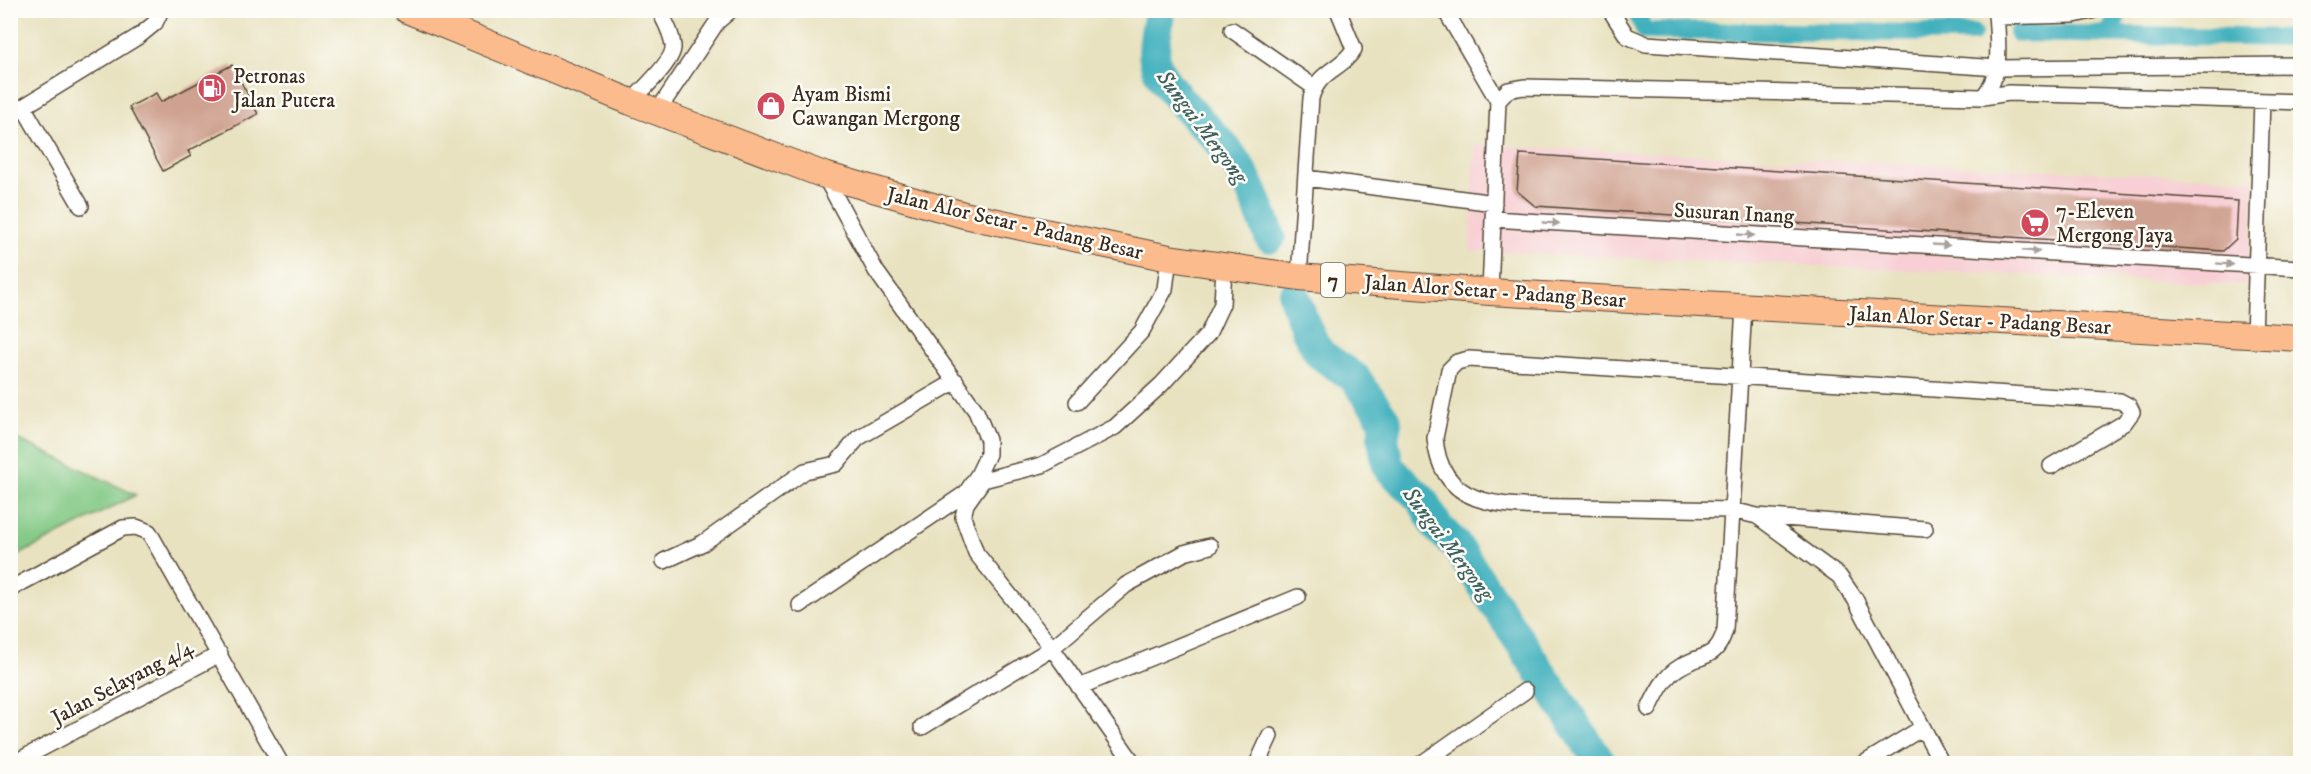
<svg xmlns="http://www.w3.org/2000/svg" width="2311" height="774" font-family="'IM FELL DW Pica',serif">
<rect width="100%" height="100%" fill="#fdfcf7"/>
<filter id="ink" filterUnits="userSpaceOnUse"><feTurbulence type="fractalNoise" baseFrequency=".0167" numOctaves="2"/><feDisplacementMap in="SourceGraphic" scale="12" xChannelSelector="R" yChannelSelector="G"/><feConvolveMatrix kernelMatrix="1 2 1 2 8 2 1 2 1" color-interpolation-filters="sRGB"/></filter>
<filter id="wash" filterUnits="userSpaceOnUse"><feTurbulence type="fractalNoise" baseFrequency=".008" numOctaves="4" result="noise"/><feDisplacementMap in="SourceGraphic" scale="24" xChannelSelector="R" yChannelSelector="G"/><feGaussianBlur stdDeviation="1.35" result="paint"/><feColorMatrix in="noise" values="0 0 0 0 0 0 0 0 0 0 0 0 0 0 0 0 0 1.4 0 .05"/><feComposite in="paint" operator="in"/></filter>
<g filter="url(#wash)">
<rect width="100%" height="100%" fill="#e8e2c0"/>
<!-- built -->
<path fill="#f7cfd4" d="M1475,145l779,34 -5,106 -779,-34z"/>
<!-- green -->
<path fill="#80c783" stroke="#5e7850" stroke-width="1.5" d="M11,436l125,59 -125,64z"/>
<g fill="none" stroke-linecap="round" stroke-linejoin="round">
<!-- canal -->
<path stroke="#42b1bd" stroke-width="18" d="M1635,10l10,21 328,2
M2017,33l283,5
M2108,34l13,-24"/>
<!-- river -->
<path stroke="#42b1bd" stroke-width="32" d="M1160,10c-2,17 -8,34 -5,51 6,27 57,69 75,93 19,25 29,54 40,83
M1294,296l12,33 14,25 35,24 31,44 -3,16 5,29 34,33 16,28 18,17 145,219"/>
</g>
<g id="blocks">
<!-- building -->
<path fill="#cfa190" d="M232,65l26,49 -70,37 3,5 -28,15 -34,-64 27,-14 5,9z
M1520,154l718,47 -2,38 -13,12 -688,-45 -18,-15z"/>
</g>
</g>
<g filter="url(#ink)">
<use href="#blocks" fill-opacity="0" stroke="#554636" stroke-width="1.5"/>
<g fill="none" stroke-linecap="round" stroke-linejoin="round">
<!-- street casing -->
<g stroke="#554636" stroke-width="18">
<path id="street" d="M1445,10l53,91
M1610,10l17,26 19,8 352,24 302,-3
M1996,17l78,-2 21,-5
M1232,30l82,57
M1983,97c21,-24 14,-56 13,-87
M631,102c10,-11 44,-42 42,-56 -1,-13 -8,-24 -14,-36
M24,108l57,98
M657,112l60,-90 14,-12
M10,115l129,-79 16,-13 6,-13
M1306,178l188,25
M1493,219l807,49
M1299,277l12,-179c8,-29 31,-28 43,-49l-16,-39
M1490,292l8,-191 10,-11 16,-3 459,10 26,-4 291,9
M2254,336l8,-235
M1077,402l65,-71 23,-42 4,-31
M1757,516l82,60 16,23 87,165
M1925,529l-168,-13 -25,-6c-52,-1 -104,-2 -156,-3 -32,-1 -69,2 -100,-9 -27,-10 -39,-33 -41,-60l14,-68 8,-8 12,-3 651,42 9,5 3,6 -8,11 -73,43
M664,561l39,-18 102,-72 31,-7 22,-26 98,-57
M10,589l113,-61 13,-1 13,5 132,232
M800,605l166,-112 12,-18 10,-21v-14l-12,-29 -100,-140 -52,-96
M1079,687l219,-90
M1649,709c7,-15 15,-33 31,-42 22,-14 36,-6 45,-37l19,-323
M922,727l130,-79 74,-63 58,-32 26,-7
M12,764l208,-110
M1134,764l-82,-116 -76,-95 -13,-36 3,-13 17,-24 59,-15 73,-38 46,-42 47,-51 14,-30 2,-36
M1257,764l13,-28
M1421,764l104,-73
M1863,764l59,-36"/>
</g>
<!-- primary casing -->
<g stroke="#554636" stroke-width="28">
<path id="primary" d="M407,10l224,92 193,73 140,40 205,43 130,19 191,15 810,46"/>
</g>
<!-- street -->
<use href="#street" stroke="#fff" stroke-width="15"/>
<!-- primary -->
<use href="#primary" stroke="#fbbb8d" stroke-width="26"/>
</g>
<!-- one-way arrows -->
<defs><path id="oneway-solid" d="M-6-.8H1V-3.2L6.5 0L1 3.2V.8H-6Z" transform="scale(1.5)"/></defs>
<g fill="#a79f9a">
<use href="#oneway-solid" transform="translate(1551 223) rotate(3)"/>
<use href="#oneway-solid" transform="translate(1746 235) rotate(3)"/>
<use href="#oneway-solid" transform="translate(1941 245) rotate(3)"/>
<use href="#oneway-solid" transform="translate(2031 251) rotate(4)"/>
<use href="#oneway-solid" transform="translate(2225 264) rotate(4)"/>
</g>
</g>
<!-- icons -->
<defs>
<g id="fuel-disc" transform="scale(1.5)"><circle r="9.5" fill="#d1495b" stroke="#fdfcf7"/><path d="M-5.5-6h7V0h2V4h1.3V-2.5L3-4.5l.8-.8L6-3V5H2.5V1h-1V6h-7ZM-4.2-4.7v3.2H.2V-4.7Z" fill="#fff"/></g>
<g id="shop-disc" transform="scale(1.5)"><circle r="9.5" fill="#d1495b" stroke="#fdfcf7"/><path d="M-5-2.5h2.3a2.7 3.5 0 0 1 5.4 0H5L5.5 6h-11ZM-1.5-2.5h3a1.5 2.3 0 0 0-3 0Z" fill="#fff"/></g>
<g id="supermarket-disc" transform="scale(1.5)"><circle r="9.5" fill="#d1495b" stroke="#fdfcf7"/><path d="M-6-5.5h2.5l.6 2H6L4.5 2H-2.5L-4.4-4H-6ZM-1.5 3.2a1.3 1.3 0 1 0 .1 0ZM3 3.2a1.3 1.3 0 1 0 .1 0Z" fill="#fff"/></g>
</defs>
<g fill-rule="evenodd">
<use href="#fuel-disc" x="212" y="88"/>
<use href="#shop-disc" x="771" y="106"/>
<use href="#supermarket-disc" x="2035" y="223"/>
</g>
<g text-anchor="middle" stroke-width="5" stroke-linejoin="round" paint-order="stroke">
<!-- shield labels -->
<rect fill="#fdfcf7" stroke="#75695f" stroke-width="1.5" x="1321" y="263" width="24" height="34" rx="4.5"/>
<g font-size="20" font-weight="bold" fill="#3b2a1e">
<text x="1333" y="287">7</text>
</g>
<!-- poi labels -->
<g font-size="21" fill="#3b2a1e" stroke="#fdfcf7" text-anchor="start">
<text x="233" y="83">Petronas<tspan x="233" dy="24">Jalan Putera</tspan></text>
<text x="792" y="101">Ayam Bismi<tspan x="792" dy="24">Cawangan Mergong</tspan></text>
<text x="2056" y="218">7-Eleven<tspan x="2056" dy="24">Mergong Jaya</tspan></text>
</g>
<!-- street labels -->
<g font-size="21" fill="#3b2a1e" stroke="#fdfcf7">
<text transform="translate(1734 213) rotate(3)" y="7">Susuran Inang</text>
<text transform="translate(1015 223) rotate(13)" y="7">Jalan Alor Setar - Padang Besar</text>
<text transform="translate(1495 291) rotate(4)" y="7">Jalan Alor Setar - Padang Besar</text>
<text transform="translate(1980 320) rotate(3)" y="7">Jalan Alor Setar - Padang Besar</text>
<text transform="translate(122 682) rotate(-28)" y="7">Jalan Selayang 4/4</text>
</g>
<!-- water labels -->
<g font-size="22" font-style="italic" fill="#3e605e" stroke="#fdfcf7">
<text transform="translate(1203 126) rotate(53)" y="8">Sungai Mergong</text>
<text transform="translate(1449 543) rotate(53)" y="8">Sungai Mergong</text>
</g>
</g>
<!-- margin -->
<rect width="2311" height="774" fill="none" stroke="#fdfcf7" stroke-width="36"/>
</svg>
